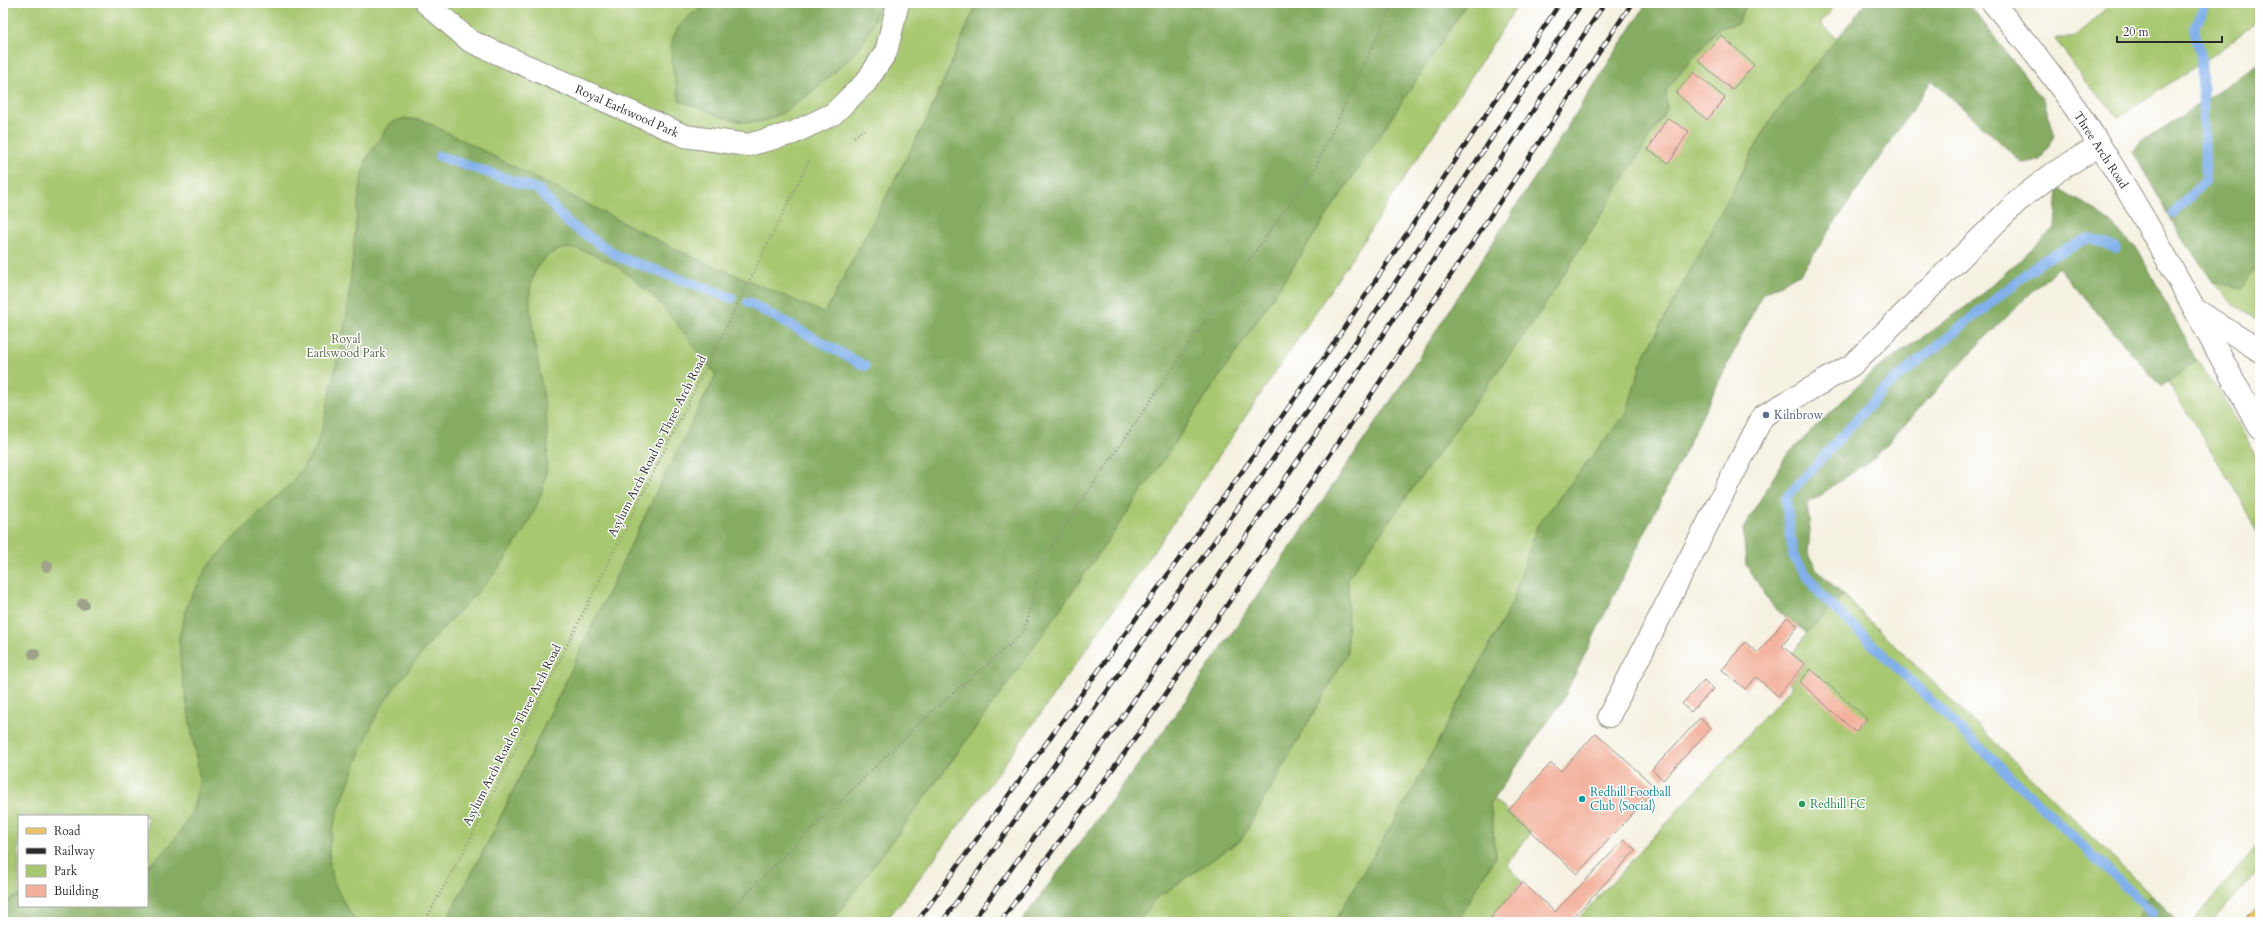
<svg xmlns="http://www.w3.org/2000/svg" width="2263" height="925" font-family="Cardo,serif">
<rect width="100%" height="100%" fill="#fff"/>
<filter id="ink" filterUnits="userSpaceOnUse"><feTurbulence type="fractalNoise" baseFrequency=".025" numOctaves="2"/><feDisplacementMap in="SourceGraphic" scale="8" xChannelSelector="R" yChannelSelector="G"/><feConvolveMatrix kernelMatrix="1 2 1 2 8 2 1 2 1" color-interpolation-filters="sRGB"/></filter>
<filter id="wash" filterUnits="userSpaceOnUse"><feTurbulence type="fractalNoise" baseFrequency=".012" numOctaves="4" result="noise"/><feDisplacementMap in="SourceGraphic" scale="16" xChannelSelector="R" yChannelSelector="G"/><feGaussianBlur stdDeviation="0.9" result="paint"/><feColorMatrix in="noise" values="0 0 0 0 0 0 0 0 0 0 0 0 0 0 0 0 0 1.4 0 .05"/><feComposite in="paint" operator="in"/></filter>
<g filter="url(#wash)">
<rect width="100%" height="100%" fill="#f5f1e1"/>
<!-- green -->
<path fill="#a7c76f" stroke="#69794d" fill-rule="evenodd" d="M3,3h707l-10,6 -20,91c20,7 52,23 73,22 6,0 15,-2 21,-5 19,-9 62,-44 76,-61 11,-14 25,-35 28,-53h99l-48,112 -104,198 -168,178 -167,348 -45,83h-442zM19,816h128v90h-128z
M1467,3h52c-107,165 -215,328 -326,491 -99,145 -199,290 -308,428h-54c227,-295 431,-608 636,-919z
M1747,3h90l-17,21 18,14 -68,82 -128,241 -15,51 -90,114 -25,77 -99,186 -79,133h-196l17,-23 86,-59 106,-186 1,-76 193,-267 126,-202 -1,-19 52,-61 20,-6z
M2112,3h148v16l-42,33 -100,65 -35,-38 -28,-41h18z
M2260,260v61l-27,-17 -20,-22 29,5z
M2196,360l26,35 38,68v77l-21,-44 -71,-114z
M1843,595l308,299 -15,28h-561l218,-236 -4,-3 16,-19 -13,-10 15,-21z
M1493,799l38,33 -24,32 15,18 -35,40h-30l39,-67 -6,-51z
M2260,842v27l-49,53h-18z"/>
<!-- forest -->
<path fill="#85ac62" stroke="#586c46" d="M710,3h168c-2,15 -8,30 -17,42 -17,21 -63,61 -87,72 -6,3 -15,5 -21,5 -21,2 -53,-15 -73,-21 -11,-49 -21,-71 30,-98z
M977,3h490c-205,311 -409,624 -636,919h-386l45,-83 167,-348 59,-116c-34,-44 -66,-95 -119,-119 -14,-6 -26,-11 -41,-5 -14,6 -22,18 -25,33 -3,19 1,40 4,59 6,42 17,87 11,130 -4,29 -20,55 -36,79 -23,36 -57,62 -83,95 -14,17 -29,36 -42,54 -17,27 -27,59 -39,89 -7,20 -16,40 -17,61 0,27 12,50 28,71h-354v-18l16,-9v11h128v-40l12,-9 17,-19 16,-26 8,-32 -19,-111 -2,-32 9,-34 18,-34 26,-29 61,-59 22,-31 9,-28 23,-107 12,-122 7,-33 23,-36 15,-6 21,3 254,130 146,62 104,-198z
M1647,3h100l-9,20 -21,6 -51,61 1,19 -126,202 -193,267 -1,76 -106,186 -86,59 -17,23h-117l160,-215 215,-314z
M1866,3h102l76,98 11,35 -15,24 -17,3 -91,-83 -131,193 -39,21 -201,409 -71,101 6,51 -39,67h-123l79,-133 99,-186 25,-77 90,-114 15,-51 128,-241z
M2260,63v197l-18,28 -29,-6 -32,-46 -48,-84 8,-11 27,-16z
M2058,188l40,24 41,39 57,109 -35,27 -103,-120 -75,72 -107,117 -69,48 3,24 -2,26 9,16 26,25 -36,38 -33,-25 -28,-43 -3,-36 43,-73 85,-83 103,-72 81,-73z
M2151,894l25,25v3h-40z"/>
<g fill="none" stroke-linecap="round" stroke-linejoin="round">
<!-- stream -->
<path stroke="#81b0eb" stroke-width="10" d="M439,156l100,34 29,33 51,34 113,41
M2174,213l32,-33 -5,-124 -7,-27 13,-26
M2116,248l-27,-10 -45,22 -159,128 -99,110 7,58 29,40 331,317 -4,9
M748,302l117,64"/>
</g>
<g id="blocks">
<!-- building -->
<path fill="#f3b19c" d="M1721,35l33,30 -22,25 -34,-30z
M1694,72l31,26 -18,22 -31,-27z
M1667,118l22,13 -20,32 -21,-13z
M1787,617l11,9 -16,20 23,18 -27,32 -22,-19 -11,12 -23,-19 23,-28 13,11z
M1811,669l56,50 -12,13 -55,-50z
M1704,680l9,9 -22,23 -9,-8z
M1700,718l11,10 -48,52 -11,-10z
M1596,733l60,55 -79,86 -69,-63 43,-48 10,8z
M1624,840l12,10 -67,72h-82l35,-40 33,30z"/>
</g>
</g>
<g filter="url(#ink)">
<use href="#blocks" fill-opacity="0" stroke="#908e86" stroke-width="1"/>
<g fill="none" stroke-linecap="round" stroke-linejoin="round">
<!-- minor casing -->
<g stroke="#908e86" stroke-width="24">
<path id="minor" d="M426,3l44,38 215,95 63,9 45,-12 40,-19 33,-32 20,-30 12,-49
M1993,3c39,46 76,92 107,143 58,91 107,188 160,282
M2196,310l64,41
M1609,716l154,-300 89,-51 168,-166 34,-26 46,-28"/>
</g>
<!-- major casing -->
<g stroke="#908e86" stroke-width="24">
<path id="major" d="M2256,922l4,-4"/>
</g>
<!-- path -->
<path stroke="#908e86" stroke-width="2.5" stroke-dasharray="1 3" stroke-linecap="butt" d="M854,137l10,-8
M424,922l46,-82 340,-681
M718,922l77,-77 134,-131 94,-81 20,-75 166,-243 105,-145 79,-167"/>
<!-- minor -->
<use href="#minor" stroke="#fff" stroke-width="22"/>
<!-- major -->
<use href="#major" stroke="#f0c369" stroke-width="22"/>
<!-- rail casing -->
<g stroke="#2b2b2b" stroke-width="4.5">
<path id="rail" d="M917,922l407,-564 236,-355
M942,922l396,-554 244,-365
M972,922l147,-200 233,-341 253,-378
M1000,922l137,-186 234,-341 261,-392"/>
</g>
<!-- rail -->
<use href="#rail" stroke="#fff" stroke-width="3" stroke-dasharray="9" stroke-linecap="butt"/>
</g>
<!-- trees -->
<g fill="#9ea28a">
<circle cx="47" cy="566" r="6"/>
<circle cx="83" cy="604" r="6"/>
<circle cx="34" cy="654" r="6"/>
</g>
</g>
<!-- markers -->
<circle fill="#5c6f8a" stroke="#fff" stroke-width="1.5" cx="1766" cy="415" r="4"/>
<circle fill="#0f9aa8" stroke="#fff" stroke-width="1.5" cx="1582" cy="799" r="4"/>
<circle fill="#2e9e5b" stroke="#fff" stroke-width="1.5" cx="1802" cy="804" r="4"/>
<g text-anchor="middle" stroke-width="3" stroke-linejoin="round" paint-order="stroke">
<!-- street labels -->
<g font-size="12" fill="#2b2b2b" stroke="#fff">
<text transform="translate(627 111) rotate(24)" y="4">Royal Earlswood Park</text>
<text transform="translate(2101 150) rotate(57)" y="4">Three Arch Road</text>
<text transform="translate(657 446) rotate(-63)" y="4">Asylum Arch Road to Three Arch Road</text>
<text transform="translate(512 735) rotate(-63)" y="4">Asylum Arch Road to Three Arch Road</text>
</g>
<!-- park labels -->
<g font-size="12" fill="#566243" stroke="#fff">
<text x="346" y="343">Royal<tspan x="346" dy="14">Earlswood Park</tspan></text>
</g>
<!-- service labels -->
<g font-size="12" fill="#4e5e75" stroke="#fff" text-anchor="start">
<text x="1774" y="419">Kilnbrow</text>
</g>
<!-- culture labels -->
<g font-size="12" fill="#0d838f" stroke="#fff" text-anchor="start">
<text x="1590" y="796">Redhill Football<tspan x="1590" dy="14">Club (Social)</tspan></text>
</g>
<!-- leisure labels -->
<g font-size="12" fill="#27864d" stroke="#fff" text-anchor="start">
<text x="1810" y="808">Redhill FC</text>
</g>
</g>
<!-- margin -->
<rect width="2263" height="925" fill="none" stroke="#fff" stroke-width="16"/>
<!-- legend -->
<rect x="18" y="815" width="130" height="92" fill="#ffffff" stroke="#aaaaaa"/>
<rect x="26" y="828" width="20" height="6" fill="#f0c369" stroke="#aaaaaa"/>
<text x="54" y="835" font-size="12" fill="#2b2b2b">Road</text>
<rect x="26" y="848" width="20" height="6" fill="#2b2b2b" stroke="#aaaaaa"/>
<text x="54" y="855" font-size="12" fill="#2b2b2b">Railway</text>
<rect x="26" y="865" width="20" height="12" fill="#a7c76f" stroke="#aaaaaa"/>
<text x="54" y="875" font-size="12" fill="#2b2b2b">Park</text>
<rect x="26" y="885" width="20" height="12" fill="#f3b19c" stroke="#aaaaaa"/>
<text x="54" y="895" font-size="12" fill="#2b2b2b">Building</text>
<!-- scale -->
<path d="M2117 36v6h105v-6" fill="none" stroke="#2b2b2b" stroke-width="2"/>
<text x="2123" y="36" font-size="12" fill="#2b2b2b" stroke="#ffffff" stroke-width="3" paint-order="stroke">20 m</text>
</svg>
